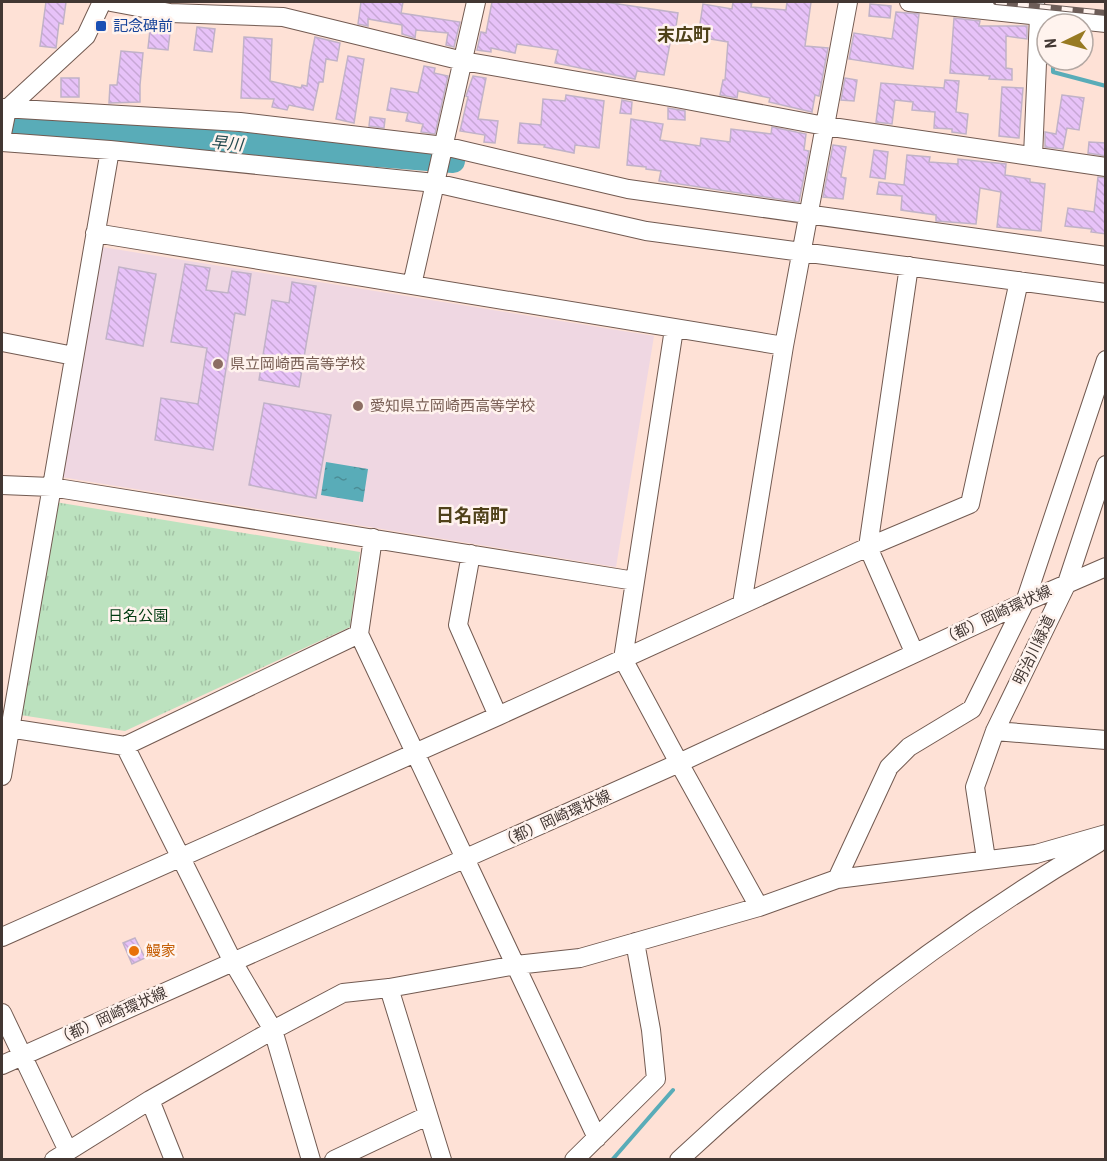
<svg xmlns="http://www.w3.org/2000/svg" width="1107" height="1161" font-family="'Roboto Condensed','Noto Sans JP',sans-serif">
<defs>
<pattern id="park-tufts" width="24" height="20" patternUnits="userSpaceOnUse" patternTransform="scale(1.5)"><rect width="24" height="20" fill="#bce2bf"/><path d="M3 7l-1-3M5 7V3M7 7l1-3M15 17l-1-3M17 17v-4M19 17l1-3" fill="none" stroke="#a3c2a5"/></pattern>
<pattern id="water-ripples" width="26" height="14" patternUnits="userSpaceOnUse" patternTransform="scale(1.5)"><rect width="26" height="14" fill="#59acb8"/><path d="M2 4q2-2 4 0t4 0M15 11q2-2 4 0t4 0" fill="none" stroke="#4b8d96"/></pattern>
<pattern id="building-back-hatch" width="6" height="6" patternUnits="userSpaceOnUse" patternTransform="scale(1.5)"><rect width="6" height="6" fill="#e7c2f8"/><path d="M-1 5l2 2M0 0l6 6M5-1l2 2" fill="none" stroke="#c7a7d5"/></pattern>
</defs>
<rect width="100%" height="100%" fill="#fee1d6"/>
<!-- education -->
<path fill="#efd7e2" d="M102,247l552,89 -38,231 -555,-90z"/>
<!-- park -->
<path fill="url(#park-tufts)" d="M55,502l305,50 -10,75 -225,104 -105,-16z"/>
<!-- water -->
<path fill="url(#water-ripples)" d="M326,462l42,7 -5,33 -42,-7z"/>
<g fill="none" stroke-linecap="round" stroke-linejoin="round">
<!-- stream -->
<path stroke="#59acb8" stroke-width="4" d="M1053,60v12l53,14
M612,1160l61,-70"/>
<!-- river -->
<path stroke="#59acb8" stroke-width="24" d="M2,125l451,36"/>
</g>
<!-- building -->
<path fill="url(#building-back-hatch)" stroke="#c1b2c8" stroke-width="1.5" d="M46,2h20l-3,22 -4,-1 -3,25 -16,-2z
M361,2h42l-2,11 59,9 -6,25 -8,-2 2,-12 -32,-3 -1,8 -13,-4v-9l-34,-6v7l-10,-2z
M492,2h113l73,11 -3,20h-3l-8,42 -27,-4 -2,8 -80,-16 3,-13 -41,-6 -2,9 -24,-5v4l-14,-2 4,-18 5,1z
M733,2h19l-1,5 35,3 1,-8h24l-6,44 23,2 -9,48 -4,-1 -3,17 -43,-10 1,-4 -32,-7 -1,7 -17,-3 3,-15h2l3,-38 -30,-5 5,-33 29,5z
M870,4l21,2 -1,12 -21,-2z
M896,12l23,2 -6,55 -64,-10 5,-26 38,6z
M954,18l26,3 -1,5h48v13l-21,-3v32l6,1v11l-23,-1 1,-3 -40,-3z
M151,21l20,3 -3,26 -20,-2z
M197,27l18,2 -3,23 -18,-2z
M244,37l28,2 -2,42 31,7 1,-3 5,1 3,-24 5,-25 25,6 -3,18 -11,-2 -3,23h-4l-6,28 -24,-5 -2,5 -15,-3 2,-8 -33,-1z
M121,51l22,2 -3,32v17l-31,1 1,-18h7z
M348,56l16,3 -10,64 -18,-4z
M424,66l11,2 -1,5 14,3 -13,58 -14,-2 2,-8 -17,-3 2,-8 -21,-3 4,-22 27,5z
M473,76l13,2 -8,41 20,2 -3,22 -11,-1 1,-7 -25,-4 8,-34 -2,-1z
M61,78h18v19h-18z
M845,78l12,2 -3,21 -13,-1z
M945,80l14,1 -3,31 12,2 -2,20 -14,-2v-3l-18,-1 1,-16 -23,-2 1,-8 -18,-2 -3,24 -16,-2 5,-39 63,5z
M1002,87l21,1 -4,50 -20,-2z
M566,95l38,6 -5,47 -24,-3 -1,8 -30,-6 1,-2 -27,-2 2,-20 21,2 2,-26 22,2z
M1062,95l22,3 -5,32 -12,-2 -4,21 -18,-2v-15l11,2z
M622,100l10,2 -1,12 -11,-1z
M668,108l17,3v9l-17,-1z
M370,117l15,2 -1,9 -15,-2z
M631,119l32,5 -3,16 40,6 1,-8 29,4 1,-13 40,5 1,-7 34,7 -2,16 5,1 -10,51 -140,-21 2,-10 -15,-2v-2l-19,-2z
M1089,142l17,1v13l-18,-3z
M833,145l13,2 -5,30 5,1 -3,21 -20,-2z
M874,150l14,2 -3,27 -15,-2z
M907,155l23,2 -1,5 29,2v-5l48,5 -1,11 25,4v3l15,2 -4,47 -44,-4 4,-35 -21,-4 -4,36 -40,-3v-6l-35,-5 1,-14 -25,-2 2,-12 25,3z
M1098,177l8,1v56l-15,-2 1,-3 -27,-3 3,-18 26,4z
M185,264l25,4 -4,22 22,3 4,-22 19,3 -6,41 -10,-2 -22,137 -58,-10 6,-42 37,6 9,-56 -36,-6z
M119,267l37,7 -13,72 -37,-7z
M292,282l24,4 -17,101 -40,-7 13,-80 17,3z
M264,403l67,12 -15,83 -67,-13z
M135,938l10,20 -13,6 -9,-21z"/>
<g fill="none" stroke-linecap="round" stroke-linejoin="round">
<!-- minor casing -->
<g stroke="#725a51" stroke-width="20">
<path id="minor" d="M111,2l59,11 113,4 180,44 213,37 149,28 281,41
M909,2l197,21
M2,108l238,14 204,24 184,43 478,67
M2,134l5,-25 79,-73 16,-34
M2,142l108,8 325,33 211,48 460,62
M1033,156l6,-140 -5,-14
M95,233l689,113
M909,266l-41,281 46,105
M412,285l64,-283
M674,329l-51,330 56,104 80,144
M2,342l72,14
M2,485l49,2 584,94
M373,538l-14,96 238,504
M471,554l-13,71 40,91
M742,604l42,-258 64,-344
M2,727l123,19 234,-112
M995,731l111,9
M125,746l108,216 40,68 38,130
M2,776l108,-626
M986,859l-11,-72 20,-56 72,-148 39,-118
M837,879l52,-112 20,-20 63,-38 53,-107 81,-242
M2,937l496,-221 370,-169 102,-43 49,-223
M389,988l53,172
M2,1013l66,138
M2,1065l677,-302 346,-161 81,-35
M150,1100l24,60
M54,1160l96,-60 123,-70 70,-37 46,-5 127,-23 64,-7 179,-51 78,-28 199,-25 70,-20
M334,1160l93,-44
M574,1160l82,-81 -5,-49 -16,-88
M679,1160c129,-120 267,-228 419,-317"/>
</g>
<!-- minor -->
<use href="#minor" stroke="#fff" stroke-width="18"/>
<!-- rail casing -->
<g stroke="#6d5d58" stroke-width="6">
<path id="rail" d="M996,2l110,11"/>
</g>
<!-- rail -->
<use href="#rail" stroke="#fff3ee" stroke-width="4" stroke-dasharray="11" stroke-linecap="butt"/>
</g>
<!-- markers -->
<rect fill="#1a4fb4" stroke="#fff3ee" stroke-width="2" x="95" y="20" width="12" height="12" rx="3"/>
<g fill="#8d6e63" stroke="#fff3ee" stroke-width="2">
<circle cx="218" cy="364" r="6"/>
<circle cx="358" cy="406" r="6"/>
</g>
<circle fill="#e8710a" stroke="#fff3ee" stroke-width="2" cx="134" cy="951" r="6"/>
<g text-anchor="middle" stroke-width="5" stroke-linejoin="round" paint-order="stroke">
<!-- transit labels -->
<g font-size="15" fill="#164399" stroke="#fff3ee" text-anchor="start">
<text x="113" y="31">記念碑前</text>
</g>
<!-- education labels -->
<g font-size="15" fill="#785e54" stroke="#fff3ee" text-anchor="start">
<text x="230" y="369">県立岡崎西高等学校</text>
<text x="370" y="411">愛知県立岡崎西高等学校</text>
</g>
<!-- street labels -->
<g font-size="15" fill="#423733" stroke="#fff3ee">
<text transform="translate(996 615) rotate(-25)" y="5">（都）岡崎環状線</text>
<text transform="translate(1034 650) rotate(-64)" y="5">明治川緑道</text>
<text transform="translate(555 819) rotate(-24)" y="5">（都）岡崎環状線</text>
<text transform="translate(111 1016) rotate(-24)" y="5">（都）岡崎環状線</text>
</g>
<!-- park labels -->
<g font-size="15" fill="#003a10" stroke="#fff3ee">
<text x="138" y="621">日名公園</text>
</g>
<!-- food labels -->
<g font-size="15" fill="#c56008" stroke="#fff3ee" text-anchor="start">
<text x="146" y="956">鰻家</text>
</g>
<!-- water labels -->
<g font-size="16" font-style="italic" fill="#22494f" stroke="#fff3ee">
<text transform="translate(227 143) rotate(5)" y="6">早川</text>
</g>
<!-- quarter labels -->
<g font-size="18" font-weight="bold" fill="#4f4119" stroke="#fff3ee">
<text x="684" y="41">末広町</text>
<text x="472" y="522">日名南町</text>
</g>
</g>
<!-- border -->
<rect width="1107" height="1161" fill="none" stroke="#423733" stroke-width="6"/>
<!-- north arrow -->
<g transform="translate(1065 42) rotate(265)"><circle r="28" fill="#fff3ee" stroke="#b3a8a3" stroke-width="1.5"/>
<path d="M0-4.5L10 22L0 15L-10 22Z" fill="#987a23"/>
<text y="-9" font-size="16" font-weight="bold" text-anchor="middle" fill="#423733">N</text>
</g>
</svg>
